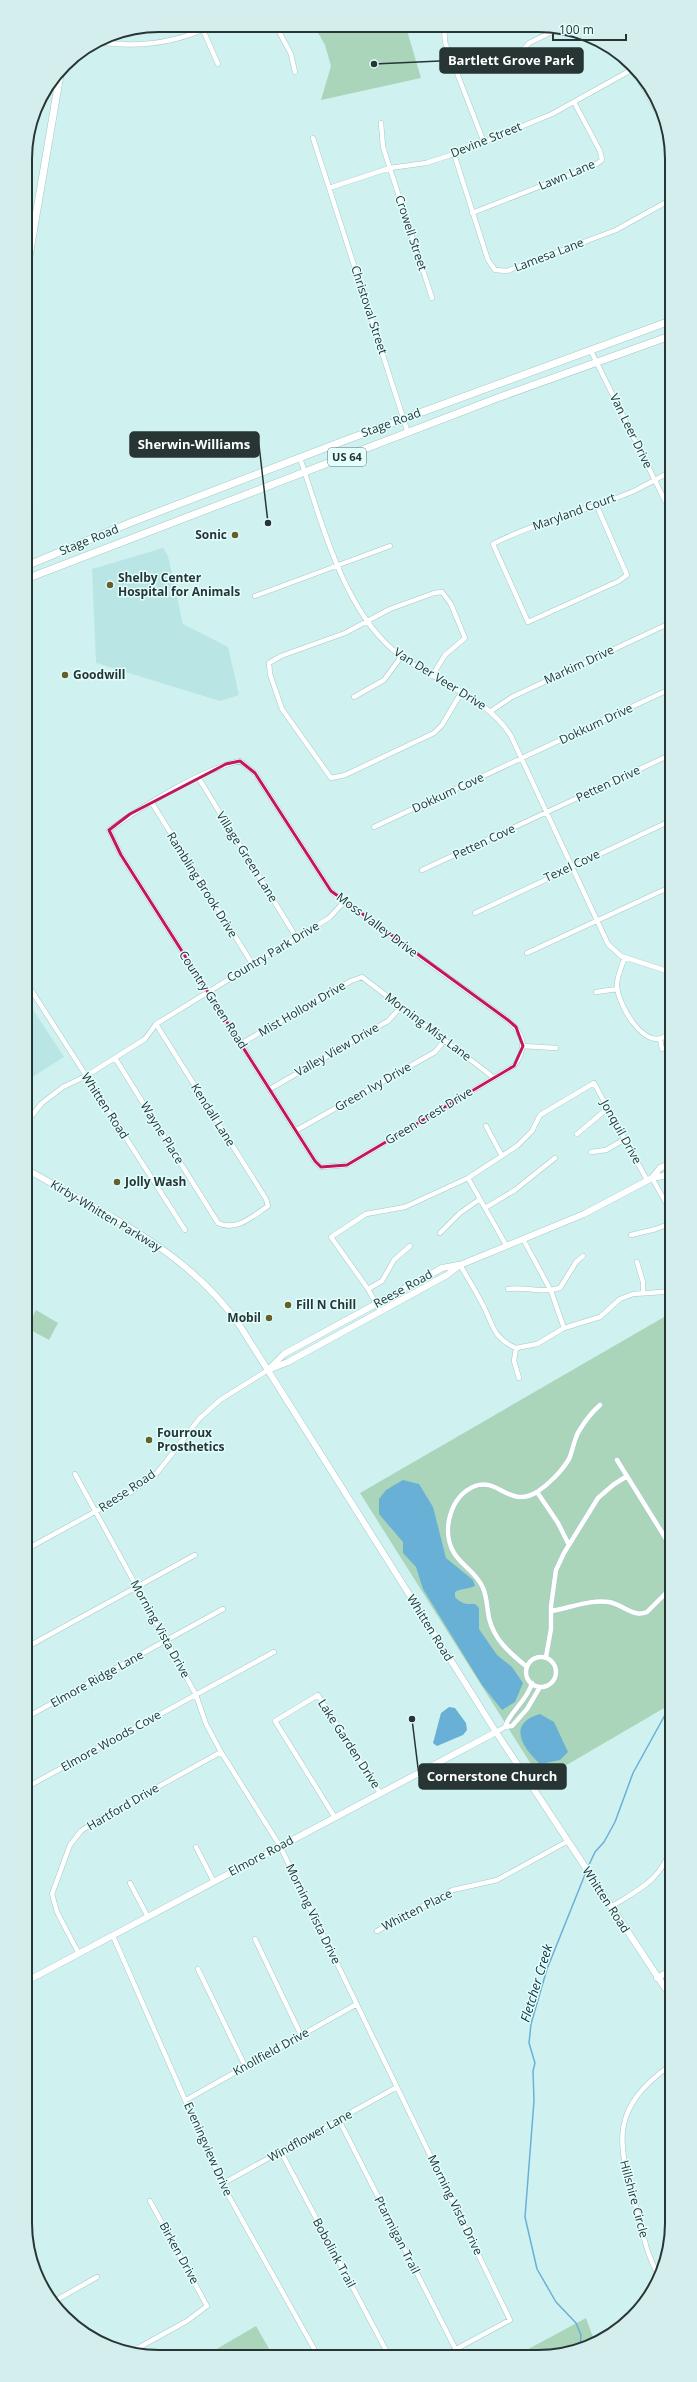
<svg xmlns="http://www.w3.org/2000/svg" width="697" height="2382" font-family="'Open Sans',sans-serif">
<rect width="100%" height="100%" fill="#cff2f1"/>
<!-- built -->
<path fill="#bae5e5" d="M163,548l5,8 15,68 45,23 11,48 -19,6 -124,-38 -4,-94z
M26,999l38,58 -38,24z"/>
<!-- green -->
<path fill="#aad5ba" d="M314,26l92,1 15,51 -100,22 10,-34 -6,-21z
M36,1310l22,13 -9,17 -22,-12z
M671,1313v391l-130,76 -181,-287z
M586,2318l9,25 -31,11h-45z
M256,2326l16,28h-64z"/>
<!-- water -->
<path fill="#69b0d6" d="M403,1480l16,4 14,23 13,51 27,22 2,6c-7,3 -13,2 -20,6v5c6,7 11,7 20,7l4,4v21l18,26 15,12 11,16 -8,19 -13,8 -20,-25 -59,-96 -7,-22 -13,-14v-11l-24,-28v-15l7,-9z
M449,1707l6,1 11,15 1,7 -4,5 -26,11 -4,-3 8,-30z
M540,1714l14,8 14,30 -8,8 -20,4c-17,-16 -34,-40 0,-50z"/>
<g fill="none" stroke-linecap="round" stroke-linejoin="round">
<!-- stream -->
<path stroke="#69b0d6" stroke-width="1.5" d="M588,1867l7,-15 9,-10 11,-20 18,-49 38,-69
M580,2349l1,-14 -5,-12 -20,-21 -19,-33 -12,-52 9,-116 -1,-30 2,-8 -6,-20 2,-19 16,-55 39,-97"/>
<!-- street casing -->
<g stroke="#a6c8c8" stroke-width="5.5">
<path id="street" d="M276,26l15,28 4,18
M444,27l1,15 38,98
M203,30l15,34
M98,42c39,6 79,1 115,-17
M112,44l1,-10
M522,51l7,-8 31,-15
M629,61l40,72
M381,123l2,24 49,151
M313,138l95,295
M454,154l34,106 7,10 12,1 109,-41 54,-30
M329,188l61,-20 36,-5 28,-9 98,-40 81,-45
M472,213l123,-48 7,-5 -2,-9 -26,-49
M591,351l79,160
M300,458c22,64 44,158 102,199 36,26 85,40 109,79l97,208 13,12 49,16
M596,504l31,71 -8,6 -91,41 -35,-78c44,-23 95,-33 141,-53 12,-6 24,-13 36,-19
M255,596l135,-50
M432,676l13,-21 20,-17 -14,-34 -9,-12 -8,1 -44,16 -45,24 -64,23 -12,7 1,11 12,35 49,69 14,-3 89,-42 8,-8 19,-32
M354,697l30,-17 17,-23
M491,711l21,-14 158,-74
M240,761l15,12 76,118 13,11 164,118c17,15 19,28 6,46l-167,99 -26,2 -6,-6 -194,-306 -12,-25c32,-23 93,-61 131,-69z
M198,777l98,160
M152,803l101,162
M374,827l296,-138
M422,870l248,-115
M475,913l195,-92
M527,953l143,-66
M625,957c-3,9 -9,21 -8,30 2,20 31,70 53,45
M26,982l159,248
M596,992l21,-3
M660,1039l2,10
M242,1043l109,-62 11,-4 131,100
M523,1046l33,2
M115,1058l103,165c18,9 35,-7 50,-17l-2,-7 -110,-175
M270,1089l118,-68 13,-14
M26,1123l16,-20 21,-16 23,-11 59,-37 11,-15 173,-106 15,-16
M486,1126l16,30
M297,1130l138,-78 10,-12
M577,1134l31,-26
M591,1152l15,-2 19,-11
M468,1178l38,67
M652,1178l19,34
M485,1208l30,-18 40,-32
M440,1233l20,-20 20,-14
M631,1235l25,-6 15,-6
M523,1239l28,52 13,37
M637,1262l6,20v11
M460,1265c8,13 16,27 23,40 10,20 10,33 33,43
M368,1289l14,-8 12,-21 16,-14
M508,1289c19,-3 30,5 52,-1l16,-26 7,-6
M380,1311l-12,-22 -37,-52 35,-23 39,-7 63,-29 49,-32 15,-15 8,-16 54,-32 53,97
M516,1348l21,-4 27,-16 36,-11 20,-18 13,-5 30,-2 8,-3
M516,1348l-2,13 5,17
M617,1460l54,87
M75,1474l121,221 10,29 15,28 59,94 230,474 -63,34
M537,1492l21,31 11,22
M27,1549l104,-57 26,-19 42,-54 21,-19 48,-30
M551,1611c19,-3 40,-12 58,-9 15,3 25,16 38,10l24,-24
M27,1647l168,-92
M546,1657l5,-28v-23l5,-36 8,-17 34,-55 15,-13 14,-9
M526 1672a15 15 0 1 1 30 0a15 15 0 1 1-30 0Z
M527,1667c-17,-14 -33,-27 -38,-49 -2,-10 -2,-21 -6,-30 -6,-15 -21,-22 -29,-35 -13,-22 -4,-57 21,-67 23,-9 34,23 62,6 12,-8 25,-21 32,-33 4,-9 5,-20 10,-28 6,-10 13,-19 21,-26
M27,1717l196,-108
M505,1727c6,-17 22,-26 27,-44
M496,1732l9,-5 7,-1 15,-17 13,-22
M27,1787l247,-135
M334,1816l-59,-95 43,-26 62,98
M196,1847l18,35
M130,1883l18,34
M611,1907c25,-16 51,-27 59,-58
M377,1931l76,-41 44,-10 71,-39
M113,1936l109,248 95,170
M255,1939l46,96
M79,1954l-22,-42 -5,-18 18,-49 11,-14 10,-7 130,-72
M198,1969l47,97
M186,2100l171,-96
M339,2120l117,230
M281,2152l107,202
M222,2184l175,-97
M660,2277c-13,-19 -17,-44 -23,-66 -19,-67 -30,-101 35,-147
M53,2302l44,-25
M129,2353l58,-32 20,-15 -57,-105"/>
</g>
<!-- secondary casing -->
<g stroke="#a6c8c8" stroke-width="7">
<path id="secondary" d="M26,1169c77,44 163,82 214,157l256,406 175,265
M652,1178l8,-10 11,-5
M271,1367l13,-13 158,-86 16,-3
M268,1370l20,-8 159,-87 13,-10 124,-51 68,-36 11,-2 8,-4
M657,1978l14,-8
M27,1981l469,-249"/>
</g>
<!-- primary casing -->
<g stroke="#a6c8c8" stroke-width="8">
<path id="primary" d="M25,280l36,-211
M26,566l106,-44 214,-82 324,-119
M26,579l474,-182 170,-61"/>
</g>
<!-- street -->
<use href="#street" stroke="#fff" stroke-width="4.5"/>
<!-- secondary -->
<use href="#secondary" stroke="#fff" stroke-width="6"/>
<!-- primary -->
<use href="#primary" stroke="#fff" stroke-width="7"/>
</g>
<!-- marked area -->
<path fill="none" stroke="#c2185b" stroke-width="3" stroke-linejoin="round" d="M240,761l15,12 76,118 177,129 8,7 7,19 -9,20 -167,99 -26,2 -6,-6 -194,-306 -12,-25 21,-16 96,-50z"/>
<!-- markers -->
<g fill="#665f2b" stroke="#e2fefd" stroke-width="1.5">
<circle cx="235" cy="535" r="4"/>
<circle cx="110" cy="585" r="4"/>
<circle cx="65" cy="675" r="4"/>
<circle cx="117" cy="1182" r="4"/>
<circle cx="288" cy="1305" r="4"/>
<circle cx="269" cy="1318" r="4"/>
<circle cx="149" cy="1440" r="4"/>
</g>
<g text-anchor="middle" stroke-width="3" stroke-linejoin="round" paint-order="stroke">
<!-- shield labels -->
<rect fill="#e2fefd" stroke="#607171" stroke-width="1" x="328" y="448" width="38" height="18" rx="3"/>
<g font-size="11" font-weight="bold" fill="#283535">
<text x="347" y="461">US 64</text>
</g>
<!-- street labels -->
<g font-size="12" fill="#283535" stroke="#e2fefd">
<text transform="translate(486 140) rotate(-22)" y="4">Devine Street</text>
<text transform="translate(567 175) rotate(-23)" y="4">Lawn Lane</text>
<text transform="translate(411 233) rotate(72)" y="4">Crowell Street</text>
<text transform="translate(549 255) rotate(-21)" y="4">Lamesa Lane</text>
<text transform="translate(369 310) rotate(72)" y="4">Christoval Street</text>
<text transform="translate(391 423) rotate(-20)" y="4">Stage Road</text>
<text transform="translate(631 431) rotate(64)" y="4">Van Leer Drive</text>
<text transform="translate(574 512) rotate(-20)" y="4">Maryland Court</text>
<text transform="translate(89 540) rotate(-22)" y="4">Stage Road</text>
<text transform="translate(579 665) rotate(-25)" y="4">Markim Drive</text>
<text transform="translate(440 679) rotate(32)" y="4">Van Der Veer Drive</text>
<text transform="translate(596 724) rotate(-25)" y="4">Dokkum Drive</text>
<text transform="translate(608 784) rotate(-25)" y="4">Petten Drive</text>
<text transform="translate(448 793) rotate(-25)" y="4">Dokkum Cove</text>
<text transform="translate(484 842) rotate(-25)" y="4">Petten Cove</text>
<text transform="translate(247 857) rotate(58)" y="4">Village Green Lane</text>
<text transform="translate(572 866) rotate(-25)" y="4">Texel Cove</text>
<text transform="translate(202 885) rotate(58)" y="4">Rambling Brook Drive</text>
<text transform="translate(377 925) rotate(37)" y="4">Moss Valley Drive</text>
<text transform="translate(273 952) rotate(-31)" y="4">Country Park Drive</text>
<text transform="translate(213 1000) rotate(57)" y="4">Country Green Road</text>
<text transform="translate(302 1009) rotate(-30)" y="4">Mist Hollow Drive</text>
<text transform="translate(428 1027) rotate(37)" y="4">Morning Mist Lane</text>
<text transform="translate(337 1050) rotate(-30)" y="4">Valley View Drive</text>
<text transform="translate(373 1087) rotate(-30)" y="4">Green Ivy Drive</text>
<text transform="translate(105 1106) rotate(57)" y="4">Whitten Road</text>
<text transform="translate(213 1115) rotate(58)" y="4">Kendall Lane</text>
<text transform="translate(429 1116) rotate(-31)" y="4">Green Crest Drive</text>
<text transform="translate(621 1132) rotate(61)" y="4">Jonquil Drive</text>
<text transform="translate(162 1133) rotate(58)" y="4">Wayne Place</text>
<text transform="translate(106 1216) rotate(31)" y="4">Kirby-Whitten Parkway</text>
<text transform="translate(403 1289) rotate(-29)" y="4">Reese Road</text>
<text transform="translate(127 1491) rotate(-34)" y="4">Reese Road</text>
<text transform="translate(430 1628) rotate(58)" y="4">Whitten Road</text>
<text transform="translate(160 1629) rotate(61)" y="4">Morning Vista Drive</text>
<text transform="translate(97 1679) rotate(-29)" y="4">Elmore Ridge Lane</text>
<text transform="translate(111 1741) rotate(-29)" y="4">Elmore Woods Cove</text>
<text transform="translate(349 1744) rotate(57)" y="4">Lake Garden Drive</text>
<text transform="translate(123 1807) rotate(-30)" y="4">Hartford Drive</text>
<text transform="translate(261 1856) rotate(-28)" y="4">Elmore Road</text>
<text transform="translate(606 1900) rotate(57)" y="4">Whitten Road</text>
<text transform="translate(417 1910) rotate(-27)" y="4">Whitten Place</text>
<text transform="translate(313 1914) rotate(64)" y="4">Morning Vista Drive</text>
<text transform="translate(271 2052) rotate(-29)" y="4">Knollfield Drive</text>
<text transform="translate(310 2136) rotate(-29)" y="4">Windflower Lane</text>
<text transform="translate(208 2149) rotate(66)" y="4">Eveningview Drive</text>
<text transform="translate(634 2199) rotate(75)" y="4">Hillshire Circle</text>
<text transform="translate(455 2205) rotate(64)" y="4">Morning Vista Drive</text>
<text transform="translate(397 2235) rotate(63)" y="4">Ptarmigan Trail</text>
<text transform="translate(179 2253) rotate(61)" y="4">Birken Drive</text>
<text transform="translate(334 2253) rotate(62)" y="4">Bobolink Trail</text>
</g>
<!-- poi labels -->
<g font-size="12" font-weight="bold" fill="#283535" stroke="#e2fefd" text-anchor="start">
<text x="227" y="539" text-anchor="end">Sonic</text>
<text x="118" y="582">Shelby Center<tspan x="118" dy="14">Hospital for Animals</tspan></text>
<text x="73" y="679">Goodwill</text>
<text x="125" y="1186">Jolly Wash</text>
<text x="296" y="1309">Fill N Chill</text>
<text x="261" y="1322" text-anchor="end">Mobil</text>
<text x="157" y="1437">Fourroux<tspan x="157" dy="14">Prosthetics</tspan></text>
</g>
<!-- water labels -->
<g font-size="13" font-style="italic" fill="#0d2e3e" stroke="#e2fefd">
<text transform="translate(536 1983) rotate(-73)" y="5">Fletcher Creek</text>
</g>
</g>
<!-- crop -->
<path d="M0 0H697V2382H0ZM159 32H538A127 127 0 0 1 665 159V2223A127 127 0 0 1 538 2350H159A127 127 0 0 1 32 2223V159A127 127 0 0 1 159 32Z" fill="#d3eeed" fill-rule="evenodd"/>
<path fill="none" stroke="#283535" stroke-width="2" d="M159 32H538A127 127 0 0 1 665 159V2223A127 127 0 0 1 538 2350H159A127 127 0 0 1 32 2223V159A127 127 0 0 1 159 32Z"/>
<!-- callouts -->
<path fill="none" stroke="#283535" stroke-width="1.5" d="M374 64L440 61M268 523L259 445M412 1719L419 1776"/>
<g fill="#283535" stroke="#e2fefd" stroke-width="1.5">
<circle cx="374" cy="64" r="4"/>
<circle cx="268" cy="523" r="4"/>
<circle cx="412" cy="1719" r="4"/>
</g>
<g fill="#283535" stroke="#283535" stroke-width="1.5">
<rect x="440" y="48" width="143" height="25" rx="4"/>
<rect x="130" y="432" width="129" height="25" rx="4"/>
<rect x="419" y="1764" width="147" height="25" rx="4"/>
</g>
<g font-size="13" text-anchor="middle" font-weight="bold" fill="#fff">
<text x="511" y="65">Bartlett Grove Park</text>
<text x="194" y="449">Sherwin-Williams</text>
<text x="492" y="1781">Cornerstone Church</text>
</g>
<!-- scale -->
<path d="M553 34v6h73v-6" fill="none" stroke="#283535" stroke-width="2"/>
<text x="559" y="34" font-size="12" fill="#283535" stroke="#e2fefd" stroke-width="3" paint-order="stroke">100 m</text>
</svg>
